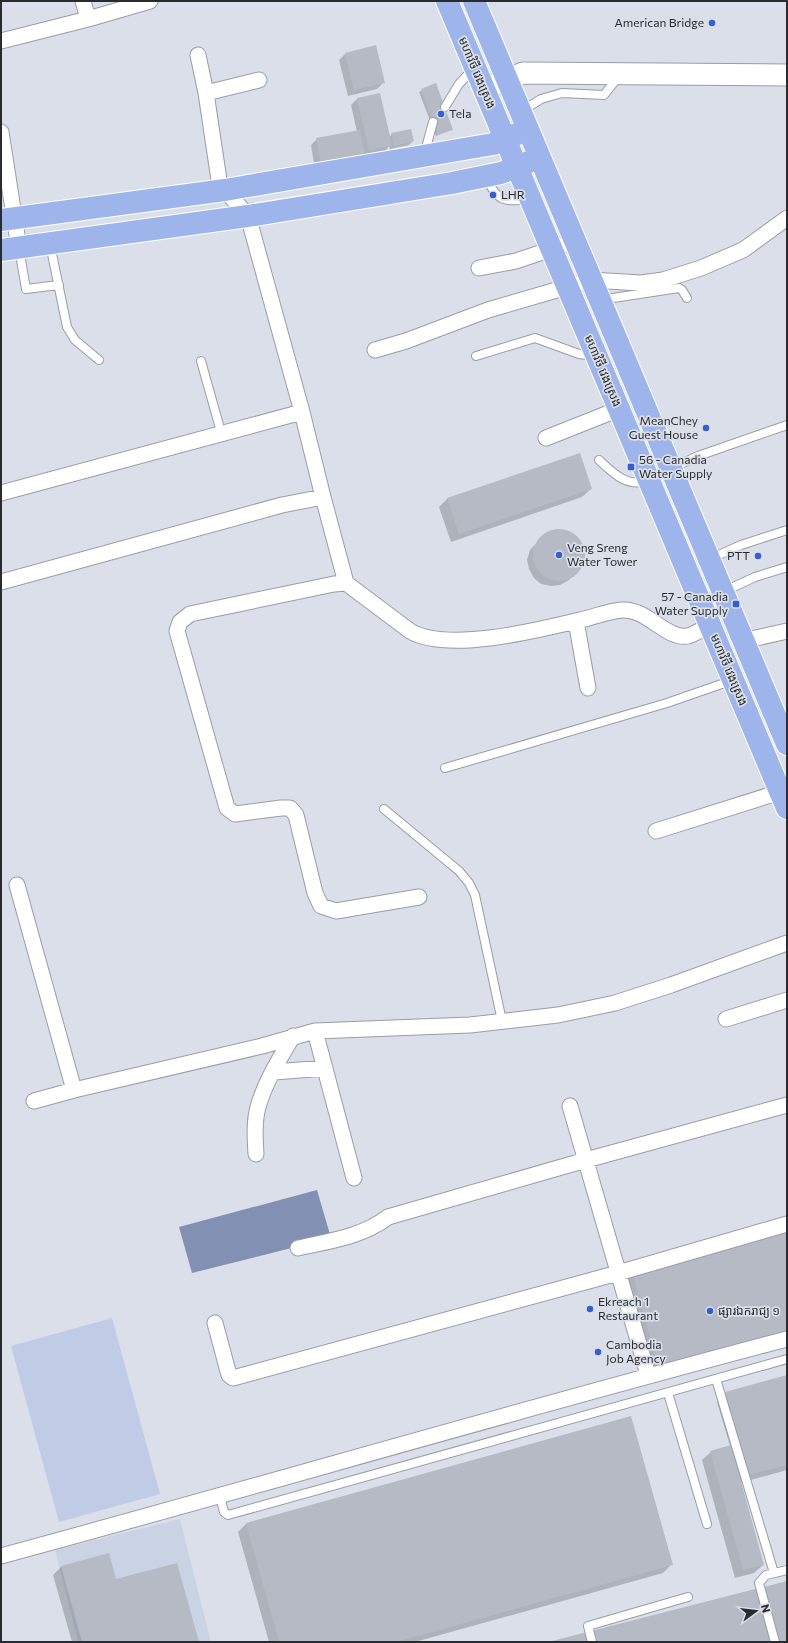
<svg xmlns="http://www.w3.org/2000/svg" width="788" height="1643" font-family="Commissioner,'Noto Sans Khmer',sans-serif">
<rect width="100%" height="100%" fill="#dadfea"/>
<!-- built -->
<path fill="#cad3e4" d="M180,1519l31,123h-133l-23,-92z"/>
<!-- green -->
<path fill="#c0cce6" d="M112,1318l48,176 -101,28 -48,-176z"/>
<!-- water -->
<path fill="#8291b3" d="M317,1190l14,48 -139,35 -13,-46z"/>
<!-- shadow -->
<path fill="#0003" d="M345,54l38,29 -6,6 -29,7 -9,-36z
M435,84l17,45 -16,7 -17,-44z
M379,94l10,43 3,-3 21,7 -4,4 -19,4 -1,-3 -4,5 -70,19 -4,-25 6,-6 40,-7 -6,-27 6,-6z
M591,489l-9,8 -131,45 -12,-35 8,-8z
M561,530l9,2 8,6 5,9 1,9 -3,10 -12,14 -9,5 -9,1 -10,-2 -7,-6 -5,-9 -2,-9 3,-10 13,-14 8,-5z
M787,1230l-136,148 -27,-98 8,-8z
M787,1376v94l-47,13 23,82 -9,8 -19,5 -33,-118 9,-8 19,-6 -13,-44 9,-9z
M630,1417l41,148 -8,8 -248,69h-146l-31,-110 8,-8z
M62,1566l54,14 82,62h-126l-19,-67z"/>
<!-- building -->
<path fill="#b5bac4" d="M376,45l9,38 -31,7 -9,-37z
M436,83l17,47 -15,5 -17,-46z
M380,93l12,52 -23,6 -12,-53z
M411,129l3,12 -20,5 -3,-13z
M360,130l5,27 -44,8 -5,-27z
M580,453l12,36 -133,45 -12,-36z
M533 555a26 26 0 1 1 52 0a26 26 0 1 1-52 0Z
M787,1229v107l-128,34 -27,-99z
M787,1375v90l-39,10 -23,-83z
M631,1416l42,149 -277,77h-117l-33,-119z
M731,1445l33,120 -21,5 -33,-119z
M109,1553l7,26 61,-16 22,79h-117l-21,-76z
M787,1581v61h-235v-1z"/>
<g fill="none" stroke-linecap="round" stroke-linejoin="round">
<!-- lane casing -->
<g stroke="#989da7" stroke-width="10">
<path id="lane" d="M445,107l14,-23 14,-15
M522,111l19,-12 21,-6 42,2 15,-19
M424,155l9,-33
M486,177c11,25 18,25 44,22
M50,244l17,83 8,13 24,20
M19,248l7,41 33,-4
M600,300l79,-12 3,2 5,8
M476,356l59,-18 44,16 15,2
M201,361l20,71
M599,460c13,12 29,29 48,20
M672,468l26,-12 89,-31
M710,559l31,-14 46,-15
M701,602l54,-25 32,-10
M445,768l222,-65 66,-23
M384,809l75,62 10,12 6,12 27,126
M716,1379l58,194
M668,1393l39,131
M220,1497l4,15 4,3 559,-156
M592,1642l-4,-16 100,-29
M775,1642l-16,-59 7,-8 21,-5"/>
</g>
<!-- street casing -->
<g stroke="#989da7" stroke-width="17">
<path id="street" d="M83,1l5,18
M1,41l87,-22 62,-18
M206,93l53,-13
M1,132l18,116
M479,268l37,-7 59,-20
M375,350l31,-9 82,-31 103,-30 50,3 22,-3 38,-12 42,-18 44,-32
M302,412l21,85 23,86
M546,438l73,-29
M1,493l301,-81 -54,-196 -23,-26 -6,-10 -13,-87 -8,-38
M1,582l281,-77 41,-8
M576,621l12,67
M743,641l44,-10
M656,831l124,-39
M17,885l57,205
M419,897l-83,14 -15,-5 -6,-13 -19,-78 -6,-7h-9l-46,6 -8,-6 -50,-177 3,-9 10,-8 144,-30 12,-1 64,48c37,22 129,-1 170,-11 14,-3 28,-9 42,-10 25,-2 44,30 66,26 7,-2 16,-8 22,-11
M726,1019l61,-19
M315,1031l39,147
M274,1072l51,-4
M34,1101l40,-11 188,-44 53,-15 155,-6 88,-10 57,-12 56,-18 116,-42
M570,1106l78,269
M256,1154c-1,-16 -2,-32 2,-47 7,-25 22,-49 35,-71
M298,1248c31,-7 64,-11 90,-31l198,-57 201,-55
M215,1323l14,52 4,3 385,-105 169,-49
M1,1556c262,-71 523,-148 786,-217"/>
</g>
<!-- secondary casing -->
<g stroke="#989da7" stroke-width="23">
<path id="secondary" d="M484,89l39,-16 264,2"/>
</g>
<!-- primary casing -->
<g stroke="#fff" stroke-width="24">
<path id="primary" d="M447,1l340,807
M474,1l313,743
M1,220l224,-30 268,-46 24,-10
M1,250l247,-34 204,-33 49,-10 28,-11"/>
</g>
<!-- lane -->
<use href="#lane" stroke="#fff" stroke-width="8"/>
<!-- street -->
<use href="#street" stroke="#fff" stroke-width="15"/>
<!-- secondary -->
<use href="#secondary" stroke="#fff" stroke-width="21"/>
<!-- primary -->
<use href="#primary" stroke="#9eb5ec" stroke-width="22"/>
</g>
<!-- markers -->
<g fill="#355ece" stroke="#dadfea" stroke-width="1.5">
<circle cx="712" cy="23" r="4"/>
<circle cx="441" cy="114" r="4"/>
<circle cx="493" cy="195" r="4"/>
<circle cx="706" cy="428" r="4"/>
<rect x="627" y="463" width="8" height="8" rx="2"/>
<circle cx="559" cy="555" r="4"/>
<circle cx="758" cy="556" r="4"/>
<rect x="732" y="600" width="8" height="8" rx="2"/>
<circle cx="590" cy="1309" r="4"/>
<circle cx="710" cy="1311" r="4"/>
<circle cx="598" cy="1352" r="4"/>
</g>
<g text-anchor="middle" stroke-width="3.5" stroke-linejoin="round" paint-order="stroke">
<!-- poi labels -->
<g font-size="12" fill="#292b2f" stroke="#dadfea" text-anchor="start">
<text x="704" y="27" text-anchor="end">American Bridge</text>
<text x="449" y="118">Tela</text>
<text x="501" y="199">LHR</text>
<text x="698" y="425" text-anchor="end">MeanChey<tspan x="698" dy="14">Guest House</tspan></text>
<text x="639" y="464">56 - Canadia<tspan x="639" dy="14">Water Supply</tspan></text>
<text x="567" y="552">Veng Sreng<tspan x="567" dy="14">Water Tower</tspan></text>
<text x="750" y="560" text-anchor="end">PTT</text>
<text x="728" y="601" text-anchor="end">57 - Canadia<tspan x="728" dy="14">Water Supply</tspan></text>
<text x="598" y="1306">Ekreach 1<tspan x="598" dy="14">Restaurant</tspan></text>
<text x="718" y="1315">ផ្សារឯករាជ្យ ១</text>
<text x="606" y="1349">Cambodia<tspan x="606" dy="14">Job Agency</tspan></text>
</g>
<!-- street labels -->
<g font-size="12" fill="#292b2f" stroke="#dadfea">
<text transform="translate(477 73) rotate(67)" y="4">មហាវិថី វេងស្រេង</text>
<text transform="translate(603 371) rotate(67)" y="4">មហាវិថី វេងស្រេង</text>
<text transform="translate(729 670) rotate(67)" y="4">មហាវិថី វេងស្រេង</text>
</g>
</g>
<!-- border -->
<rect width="788" height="1643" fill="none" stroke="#292b2f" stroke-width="4"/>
<!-- north arrow -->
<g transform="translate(756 1611) rotate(75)" stroke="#dadfea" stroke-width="3" paint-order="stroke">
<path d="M0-3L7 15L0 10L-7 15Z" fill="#292b2f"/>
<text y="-6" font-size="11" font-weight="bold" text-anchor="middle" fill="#292b2f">N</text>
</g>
</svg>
